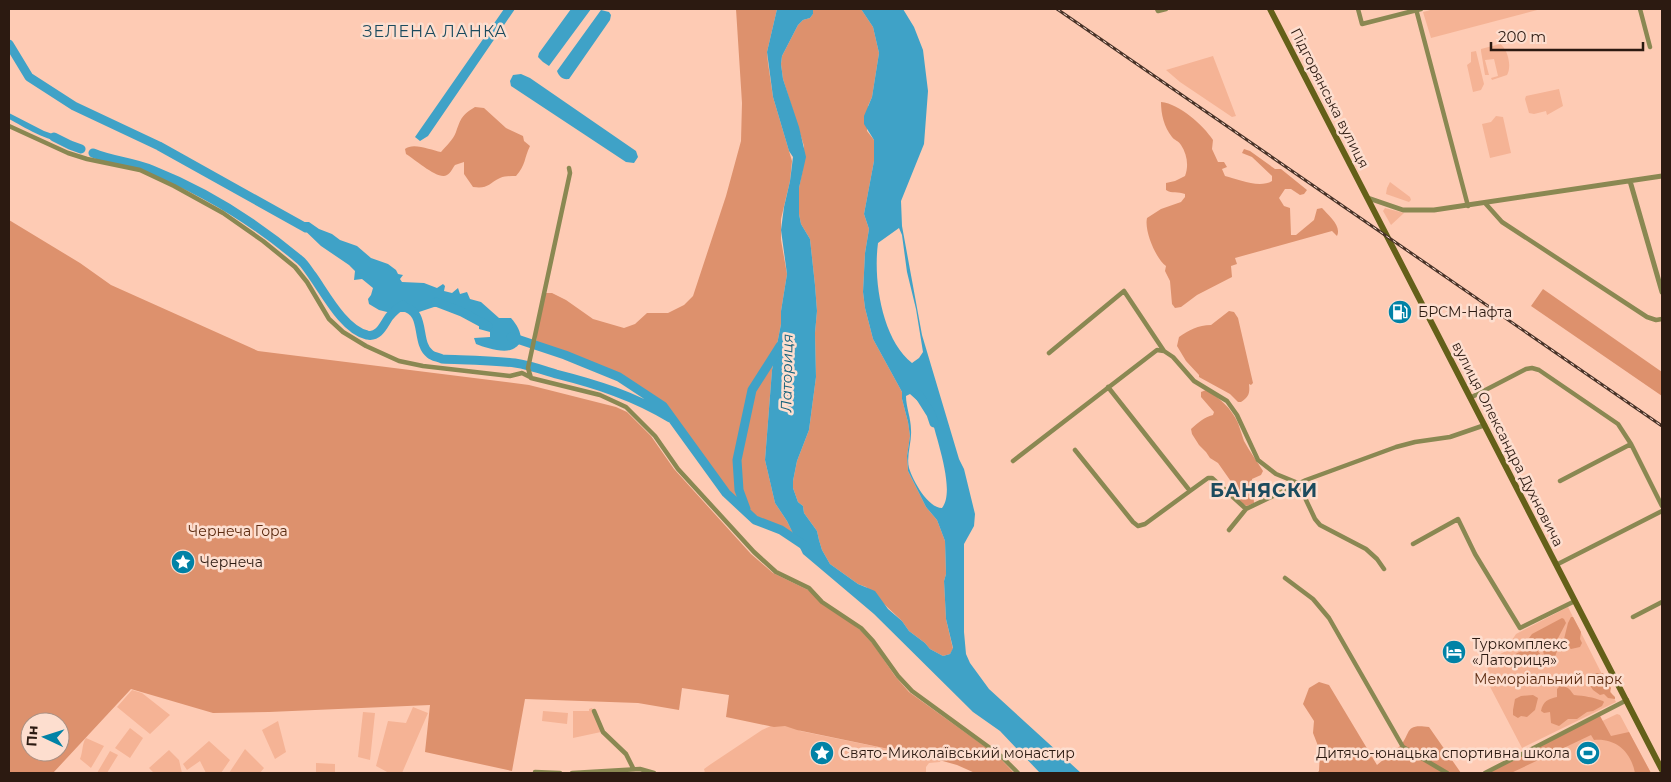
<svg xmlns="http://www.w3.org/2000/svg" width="1671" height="782" font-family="Montserrat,sans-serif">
<rect width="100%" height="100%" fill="#fecbb4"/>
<!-- green -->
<path fill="#f5b395" d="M1434,9h107l-110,29 -8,-26z
M1500,44c8,5 12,23 7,31l-15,5 -1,-2 7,-2 -4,-17 -9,1 4,15h-4l-4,-24v-2z
M1476,51l8,33 -3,6 -8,2 -6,-27 4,-3v-10z
M1213,56l23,60 -4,1 -52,-35 -14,-12z
M1559,89l4,17 -16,9 -1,-4 -12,3 -5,-1 -4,-14 1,-3z
M1496,116l7,1 8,36 -21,5 -8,-34 9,-2z
M1390,182l20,15 1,3 -2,2 -23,-8 1,-6z
M1385,208l19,5 -13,12 -8,-14z
M1568,607l48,95 -94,46 -35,-67 3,-7 -5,-12 19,-10 12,-18z
M132,690l10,3 28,22 -20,19 -33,-27z
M413,707l15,6 -26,60h-13l-13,-7 12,-45 18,2z
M592,708l9,24 -28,6v-27h16v-2z
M543,711l25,2 -1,11 -25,-3z
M363,712l12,1 -5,47 -12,-3z
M1617,714l3,1 31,58h-159z
M278,721l8,31 -11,7 -13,-29z
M786,724l12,4 2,3 141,29 -1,2 -11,1 -3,4v6h-221l-1,-4 7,-5 51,-34 11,-5z
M130,728l13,10 -13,20 -15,-10z
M86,738l18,8 -13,22 -11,-9c3,-7 2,-16 6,-21z
M209,741l21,19 -9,13h-15l-6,-12 -13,9 -4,-6z
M245,749l19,19 -4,5h-31z
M169,750l10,10 3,13h-28l-5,-5z
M110,751l8,4 -11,18h-10z
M316,763l19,1v9h-19z"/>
<!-- forest -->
<path fill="#dd916d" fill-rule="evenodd" d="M736,9h41l-10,43 1,11 5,34 19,64 -2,20 -9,38v21l6,34 -6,37v13l-9,46 -7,90 10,43 12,18 10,20 -16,-11 -29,-13 -7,-10 -19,-14 -63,-87 -44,-29 -54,-22 -29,-9 1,-20 8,-33h7l14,7 27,19 31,9 11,-4 12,-11h21l16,-8 9,-9 33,-100 15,-55 1,-38z
M813,9h48l12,18 6,26 -7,44 -4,9 -1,25 7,9v21l-10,53 5,15 -4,24 -2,39 2,16 8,31 29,53v7l6,23 2,14 -3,20 1,15 18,36 11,13 8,21 1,33 -2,7 2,38 7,30 -3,5 -7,2 -13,-7 -5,-6 -16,-12 -7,-10 -36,-34 -8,-3 -28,-20 -8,-14 -3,-10 -2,-9 -13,-18 -1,-7 -5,-4 -5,-14v-7l4,-20 12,-31 7,-53 -1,-44 2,-22 -2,-26 -5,-46 -9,-15 -2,-10v-26l4,-20 1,-22 -21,-67 -2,-15 1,-8 16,-31 5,-5 7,-2 3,-4z
M1161,102c19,2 42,23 52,38l-1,9 6,13h6l3,5 -5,2 3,7c13,3 34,13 47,5v-5l-20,-19 -10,-4 2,-4 6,2 25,18h6l26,21 -3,4 -4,1 -9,-6h-6l-6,9 5,8 6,2 1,27h5l18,-15 3,-11 5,-1c6,7 20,18 15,28l-5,-5 -97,27 2,6 -6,2 1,11 -35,18 -16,12 -6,1 -3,-4 -2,-23 -5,-10 1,-5c-10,-7 -22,-35 -19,-48l14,-9 20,-7 4,-5v-3c-7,-3 -13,0 -19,-4v-7l9,-2 10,-5c4,-10 2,-22 -4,-31 -2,-4 -7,-5 -9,-8 -8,-10 -11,-23 -11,-35z
M475,107l9,1 22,20 17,8 1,5 6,5c-6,12 -4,19 -14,30 -5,0 -11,0 -16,2 -12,6 -12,11 -27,9l-9,-13v-12l-9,3c-3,4 -5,10 -11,11 -9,1 -30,-17 -38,-22l-1,-5c8,-7 26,1 36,3 5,-6 12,-12 15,-20 5,-14 6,-17 19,-25z
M9,220l71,43 31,22 147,66 271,34 87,22 11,5 24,24 23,33 77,85 22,19 35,17 52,40 13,14 22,32 14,16 89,64 16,17h-39l-18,-8 -25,-7 -135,-28 -12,-4 -11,1 -48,-10 3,-22 -47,-7 -3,22 -41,-7 -113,-4 -13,72 -87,-19 5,-47 -161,7 -56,1 -82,-24 -78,84h-44zM30,722h30v30h-30z
M1543,289l119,83v24l-131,-90z
M1229,311l5,1 4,6 15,65 -2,2 -2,-1c1,9 0,13 -8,18h-3l-8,-8 -31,-17v-2l-13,-14 -9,-15 2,-9c10,-7 19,-12 32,-12z
M1206,390c14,8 25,18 32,33 2,6 4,12 6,18 6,11 13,20 19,30l-2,4 -9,4 2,24 -7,3 -6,-3 -4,-6v-7l-19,-27 -8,-5 -4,-6 -7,-7 -7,-11 -1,-5c7,-6 13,-12 22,-14l1,-3 -13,-15v-5z
M1571,617h2l8,15 -1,7 2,4 -2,4 -9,2 -8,-6 5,-20z
M1562,618l2,1 2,4 -9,17h-4l-2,-2 -9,4h-5l-4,-4h-4l3,-4z
M1553,643l4,1c1,9 -2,16 -11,19l-4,-4 2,-4 -1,-4 2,-4 8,-1z
M1537,650l4,5 -1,6c-10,3 -19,9 -28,0 2,-12 15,-10 25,-11z
M1593,673h10l8,15 -1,4 5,5v2l-7,-1 -4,-4 -4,1 -7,-5 -7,-10z
M1319,682l10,3 48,80c7,-6 15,-12 22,-18 13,-13 4,-24 30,-20l32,46h-144l2,-2 1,-20 -7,-18 1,-12 -11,-17 6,-16z
M1560,686c10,1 9,3 14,9 11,1 18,2 29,6l1,1 -2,4 -9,5 -6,1 -10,7h-9l-9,7 -8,-3 -1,-11 -6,1 -3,-2c2,-10 7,-12 16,-14v-8z
M1533,695l5,3 -3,12 -8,7 -6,-1 -3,2 -5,-3v-5l2,-11 6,-3z
M1599,714l12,22 18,-4 22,41h-16c-4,-21 -19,-35 -41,-33l-3,-5 -80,38h-26z"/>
<!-- water -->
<path fill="#3fa2c7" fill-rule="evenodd" d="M504,9h11l-87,127 -8,5 -5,-4z
M571,9h20l-42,57 -6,-4 -5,-5 1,-4z
M777,9h36v5l-3,4 -7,2 -5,5 -16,31 -1,8 2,15 16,48 7,30 -7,31v26l2,10 9,15 5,46 2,26 -2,22 1,44 -7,53 -12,31 -4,20v7l5,14 5,4 1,7 13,18 2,9 3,10 8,14 28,20 17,7 13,18 14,12 7,10 16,12 5,6 13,7 7,-2 3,-6 -7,-29 -2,-38 2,-7 -1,-33 -8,-21 -11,-13 -18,-36 -1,-15 3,-20 -2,-14 -6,-23v-7l-29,-53 -8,-31 -2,-16 2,-39 4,-24 -5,-15 10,-53v-21l-10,-16v-8l8,-19 7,-44 -6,-26 -12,-18h42l11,18 9,23 5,41 -4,53 -23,57 1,25 20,109 37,124 5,10 11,45 -1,12 -10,18v88l2,22 4,9 19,26 92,84h-41l-40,-42 -27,-19 -99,-98 -71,-60 -16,-33 -12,-18 -10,-43 7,-90 9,-46v-13l6,-37 -6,-44 3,-23 6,-26 3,-24 -4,-6 -16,-54 -6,-45zM899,228l3,7 5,37 9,37 7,43 -4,6 -7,5c-30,-24 -39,-83 -34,-120zM910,394l10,9 9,4c4,24 28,82 13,101 -14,0 -29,-27 -33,-40 -3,-12 3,-26 2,-38 0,-12 -5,-23 -5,-34z
M601,10l8,2 2,3 -1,5 -41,59c-7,1 -10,-3 -12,-8z
M521,74l9,4 106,73 2,6 -4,6 -8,-1 -115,-76 -1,-5 3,-6z
M9,113l35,18 20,7 1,4c-17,0 -41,-15 -56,-23z
M296,222h13l10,7 13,5 8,6 17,6 14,12 17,6 8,6 2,4 5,1 -3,4 2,3 22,1 13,5 6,-4 2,2 -1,5 8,2 6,-5 2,6 7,-2 3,7 11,3 18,16h12c6,7 10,13 10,23 0,1 -4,6 -5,6 -8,8 -30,1 -40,-3l-2,-6 16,-1v-5l-11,-3v-8l-33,-15 -12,1 -15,5h-32l-8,-2 -10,-6 -1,-5 3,-4 2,-7 -11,-9 -8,1 1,-9 -6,-6 -28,-19z"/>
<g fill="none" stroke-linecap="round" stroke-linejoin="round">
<!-- river -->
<path stroke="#3fa2c7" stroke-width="9" d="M9,44l20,33 45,29 85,40 147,82
M54,137l16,8 11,4
M93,153c19,8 40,9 59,17 53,21 104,53 148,90 5,4 8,10 12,15 13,18 32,55 55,60 12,3 17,-11 22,-18 4,-5 8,-9 14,-12
M436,302l26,10 26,14
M403,307c24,4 12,36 27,47 3,3 9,3 12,5 24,1 49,1 73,4 14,2 28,7 41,11 40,10 78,22 114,44
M511,337l54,18 54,22 44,29 63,87 29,27 26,10 24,16
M919,395l12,19 3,9
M746,509l-7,-19 -2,-30 15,-70 28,-44"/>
<!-- minor -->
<path stroke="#8a8852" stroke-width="4.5" d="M1157,9l1,2 8,-2
M1358,9l4,15 59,-15
M1416,9l52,197
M1640,9l10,38
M9,126l59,27 19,6 53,11 34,16 49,27 40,28 32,26 12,15 22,37 14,13 23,14 33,15 24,5 87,10 12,-3 8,4
M569,168l1,5 -42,195 3,10 69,17 26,12 29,29 23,33 76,83 22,20 33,16 13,14 39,26 12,13 25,35 14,15 89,65 17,17
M1485,203l17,19 145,95 9,3 6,-1
M1049,353l75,-62 40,60 9,6 21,24 33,20 10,14 21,45 18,14 22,9 17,36 5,6 46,24 11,10 7,10
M1108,387l82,104 18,-13h4l34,31
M1470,398l56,-29 6,-1 7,2 79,54 13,20 31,62
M1075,450l58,72 5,4 7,-2 45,-33
M1013,461l144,-111 7,1
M1560,481l71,-37
M1229,530l17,-21 60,-29 90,-33 19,-5 35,-5 35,-12
M1413,544l45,-25 17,35 45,74 55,-27
M1556,565l106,-54
M1285,578l28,21 16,19 74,129 44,26
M1633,617l29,-15
M594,711l9,21 23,22 8,16
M535,772l25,1
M572,773l68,-4 14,4
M1485,773l142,-73"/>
<!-- tertiary -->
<path stroke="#8a8852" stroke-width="5" d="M1630,181l32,111
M1368,198l35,12h31l228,-34"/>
<!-- secondary -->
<path stroke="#646019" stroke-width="6" d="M1270,9l392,761"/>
<!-- rail casing -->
<g stroke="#493328" stroke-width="3">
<path id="rail" d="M1057,9l605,417"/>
</g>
<!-- rail -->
<use href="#rail" stroke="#fddecf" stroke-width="1" stroke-dasharray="4" stroke-linecap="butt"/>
</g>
<!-- icons -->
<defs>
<g id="fuel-disc" transform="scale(1.25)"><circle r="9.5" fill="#0182a6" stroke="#fddecf"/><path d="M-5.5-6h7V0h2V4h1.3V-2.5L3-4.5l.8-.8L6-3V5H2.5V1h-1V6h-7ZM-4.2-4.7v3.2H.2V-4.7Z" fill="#fff"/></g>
<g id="sight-disc" transform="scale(1.25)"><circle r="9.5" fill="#0182a6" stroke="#fddecf"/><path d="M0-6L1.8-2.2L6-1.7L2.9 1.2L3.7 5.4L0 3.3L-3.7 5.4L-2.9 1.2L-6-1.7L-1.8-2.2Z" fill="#fff"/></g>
<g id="hotel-disc" transform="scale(1.25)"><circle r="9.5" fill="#0182a6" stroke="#fddecf"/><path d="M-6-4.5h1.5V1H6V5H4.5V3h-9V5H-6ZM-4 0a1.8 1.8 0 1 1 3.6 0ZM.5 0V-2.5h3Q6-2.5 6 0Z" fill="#fff"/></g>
<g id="stadium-disc" transform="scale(1.25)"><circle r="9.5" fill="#0182a6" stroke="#fddecf"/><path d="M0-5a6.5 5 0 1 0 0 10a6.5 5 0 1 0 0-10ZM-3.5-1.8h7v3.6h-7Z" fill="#fff"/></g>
</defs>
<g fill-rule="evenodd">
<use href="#fuel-disc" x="1400" y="312"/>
<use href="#sight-disc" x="183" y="562"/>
<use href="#hotel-disc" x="1454" y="652"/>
<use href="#sight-disc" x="822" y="753"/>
<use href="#stadium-disc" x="1588" y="753"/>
</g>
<g text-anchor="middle" stroke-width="5" stroke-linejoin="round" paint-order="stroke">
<!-- street labels -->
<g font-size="14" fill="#2c1a11" stroke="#fddecf">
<text transform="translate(1330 98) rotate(63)" y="5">Підгорянська вулиця</text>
<text transform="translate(1508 444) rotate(63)" y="5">вулиця Олександра Духновича</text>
</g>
<!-- poi labels -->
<g font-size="14" fill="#2c1a11" stroke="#fddecf" text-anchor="start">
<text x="1418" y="317">БРСМ-Нафта</text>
<text x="200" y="567">Чернеча</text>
<text x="1472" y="649">Туркомплекс<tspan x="1472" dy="16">«Латориця»</tspan></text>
<text x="840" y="758">Свято-Миколаївський монастир</text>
<text x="1570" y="758" text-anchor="end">Дитячо-юнацька спортивна школа</text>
</g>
<!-- park labels -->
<g font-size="14" fill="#5c2b10" stroke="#fddecf">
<text x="238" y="536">Чернеча Гора</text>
<text x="1548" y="684">Меморіальний парк</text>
</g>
<!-- water labels -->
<g font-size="15" font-style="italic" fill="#13607a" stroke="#fddecf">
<text transform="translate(787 373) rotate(-89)" y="5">Латориця</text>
</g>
<!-- quarter labels -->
<g font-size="16" letter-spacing="1" fill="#1b4b5e" stroke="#fddecf">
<text x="435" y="37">ЗЕЛЕНА ЛАНКА</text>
</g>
<!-- district labels -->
<g font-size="19" font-weight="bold" letter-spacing="1" fill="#1b4b5e" stroke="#fddecf">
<text x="1264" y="497">БАНЯСКИ</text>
</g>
</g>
<!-- border -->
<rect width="1671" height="782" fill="none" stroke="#2c1a11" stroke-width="20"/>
<!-- north arrow -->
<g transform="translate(45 737) rotate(274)"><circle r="24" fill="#fddecf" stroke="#a99083"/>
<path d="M0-4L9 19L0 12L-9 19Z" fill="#0182a6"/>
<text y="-8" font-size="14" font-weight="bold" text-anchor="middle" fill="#2c1a11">Пн</text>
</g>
<!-- scale -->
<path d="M1491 42v8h152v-8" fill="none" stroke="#2c1a11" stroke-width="2.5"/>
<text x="1498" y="42" font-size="15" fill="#2c1a11" stroke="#fddecf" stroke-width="4" paint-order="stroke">200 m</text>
</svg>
